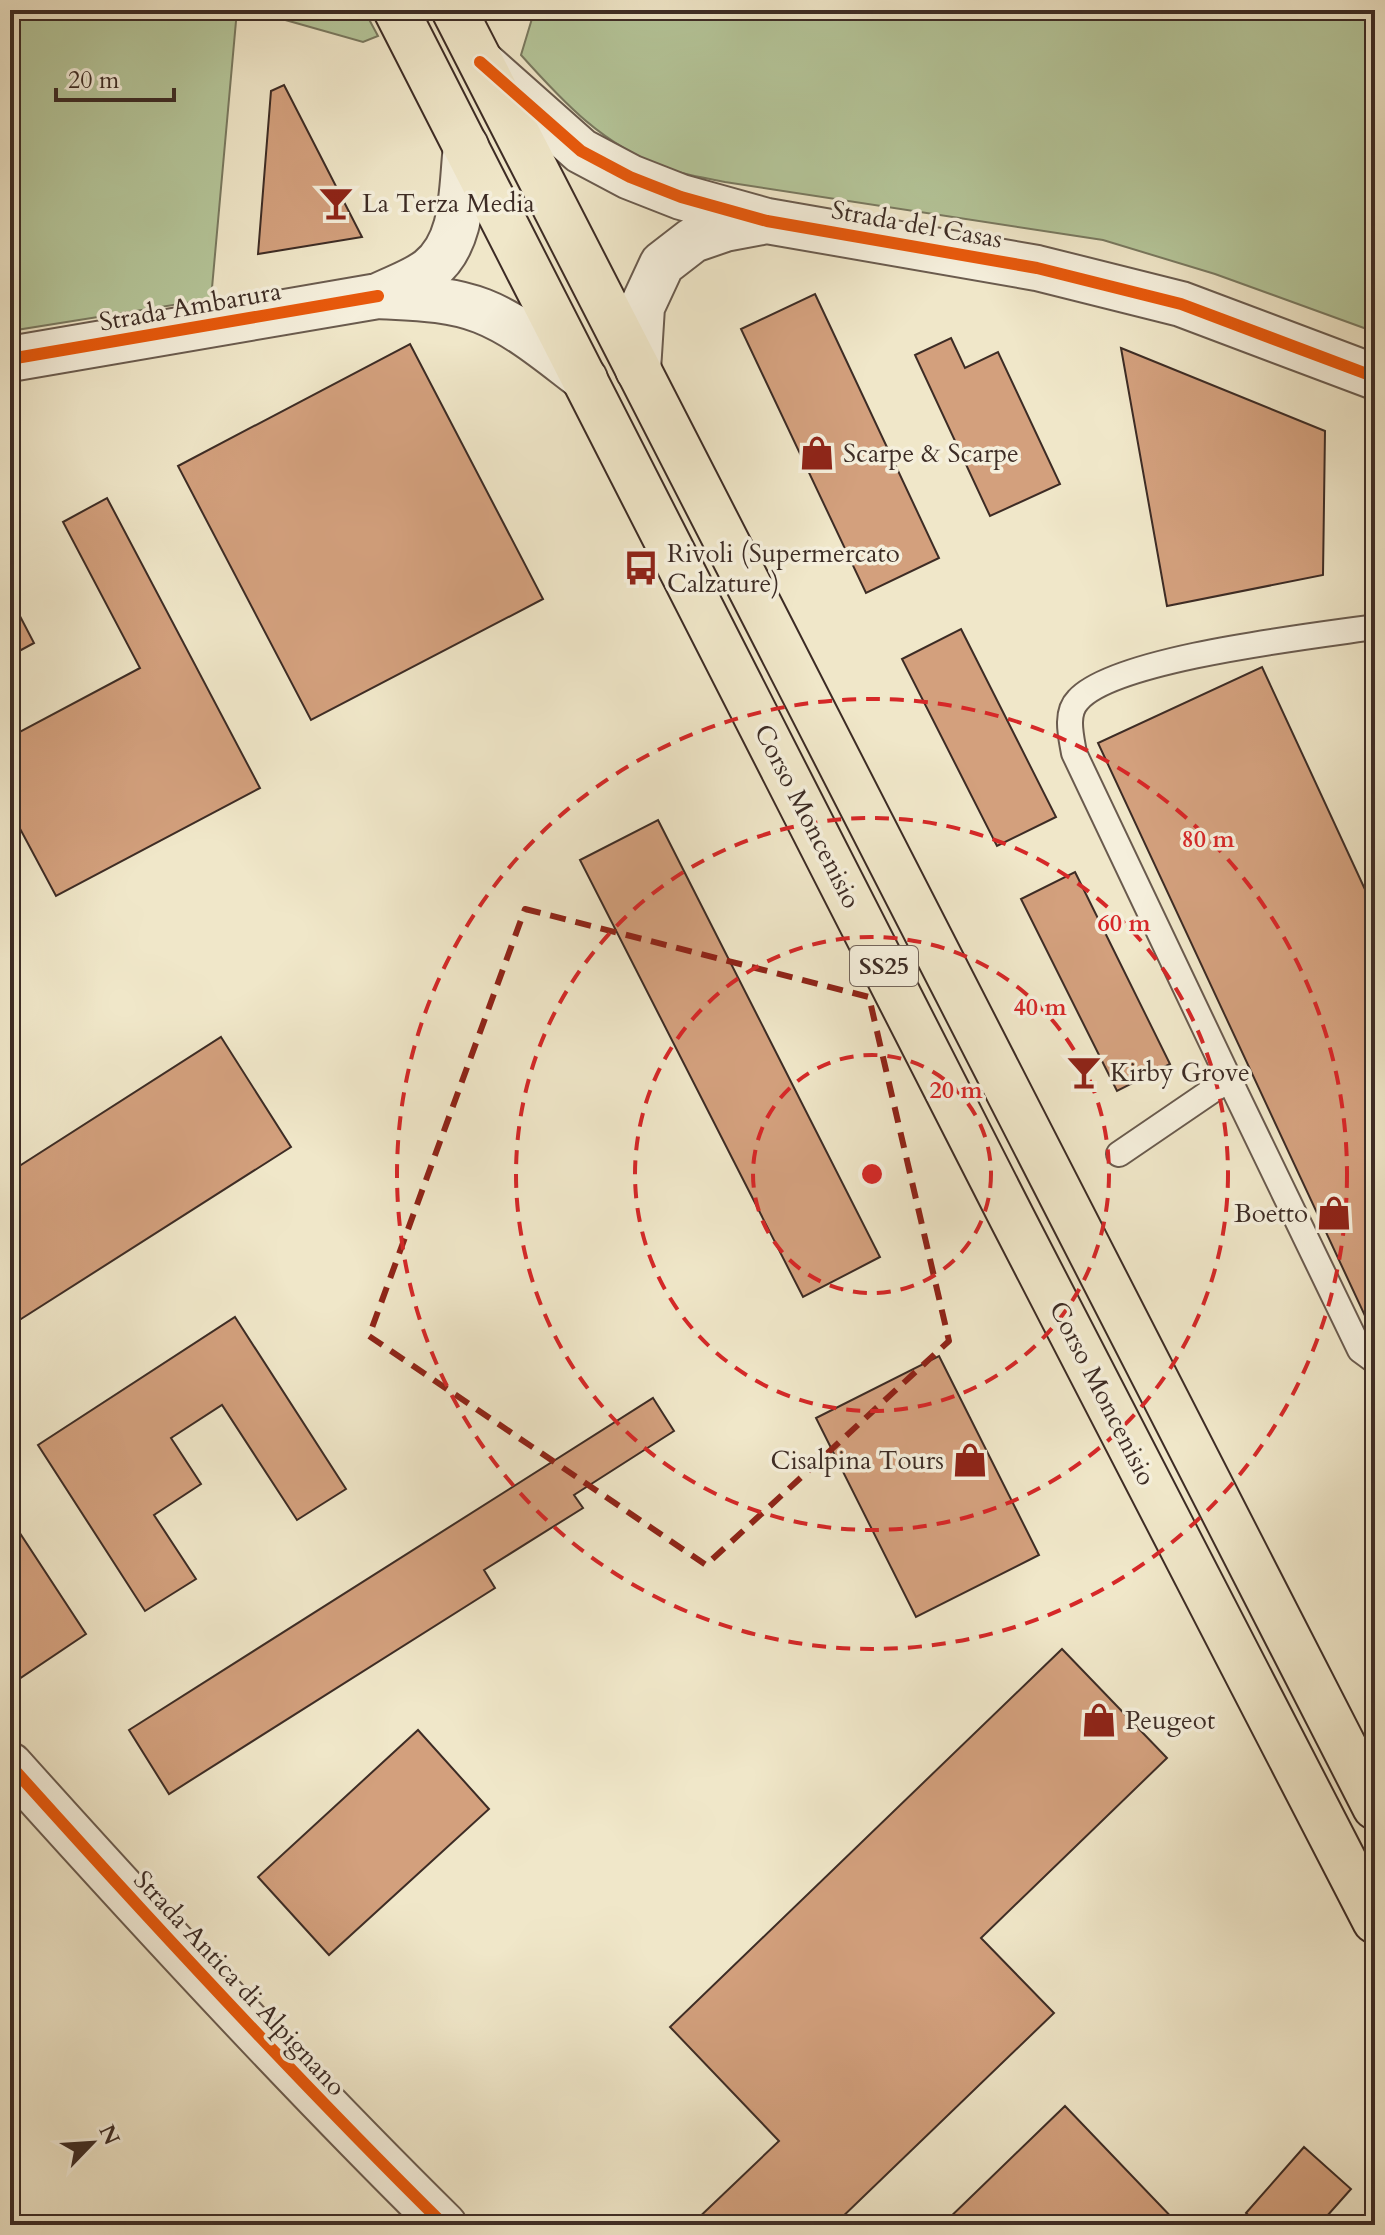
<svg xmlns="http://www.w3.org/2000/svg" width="1385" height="2235" font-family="Cardo,serif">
<rect width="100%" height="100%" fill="#f0e7c9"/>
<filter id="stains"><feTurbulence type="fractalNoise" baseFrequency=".0025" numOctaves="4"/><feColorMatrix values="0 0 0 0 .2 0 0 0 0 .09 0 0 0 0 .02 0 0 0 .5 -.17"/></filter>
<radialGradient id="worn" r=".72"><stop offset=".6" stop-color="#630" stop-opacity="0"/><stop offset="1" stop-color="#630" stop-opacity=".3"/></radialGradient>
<!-- green -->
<path fill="#b5c69a" stroke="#797960" stroke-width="2" d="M10,10h227l-26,289 -201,32z
M250,10h114l14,26 -15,6z
M539,10h836v322l-160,-58 -112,-34 -378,-58c-19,-4 -41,-7 -60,-14 -62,-23 -101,-65 -144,-113l13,-43z"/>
<!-- building -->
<path fill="#d3a07d" stroke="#3d2c25" stroke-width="2" d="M284,85l78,152 -104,17 13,-163z
M815,294l124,264 -73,35 -125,-264z
M951,338l14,30 33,-16 62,132 -70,32 -75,-161z
M410,344l133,255 -232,121 -133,-254z
M1121,348l204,83 -2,144 -156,31z
M107,498l153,290 -204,108 -46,-86v-73l130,-69 -77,-146z
M10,597l24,46 -24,13z
M961,629l95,188 -59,29 -95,-187z
M1262,667l113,244v421l-2,1 -275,-590z
M658,820l222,437 -77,40 -223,-437z
M1075,872l95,192 -53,27 -96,-192z
M221,1037l70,110 -281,179v-154z
M235,1317l111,172 -49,31 -75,-115 -51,33 30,46 -47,31 42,64 -51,32 -107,-166z
M939,1356l100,199 -123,62 -100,-199z
M653,1398l21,33 -100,64 9,13 -99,62 11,18 -326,206 -40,-64z
M10,1518l76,116 -76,51z
M1062,1649l105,109 -186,180 73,75 -220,212h-143l88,-84 -109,-114z
M418,1730l71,79 -160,146 -71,-78z
M1065,2106l114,119h-237z
M1304,2147l47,42 -32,36h-60l-13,-12z"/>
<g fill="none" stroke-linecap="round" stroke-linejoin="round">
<!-- service casing -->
<g stroke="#6a5b4e" stroke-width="28">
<path id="service" d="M1229,1079l-155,-326c-3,-17 -9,-40 4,-53 37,-42 236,-64 297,-73
M1119,1154l110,-75 131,271 15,11"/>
</g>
<!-- minor casing -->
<g stroke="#6a5b4e" stroke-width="48">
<path id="minor" d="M482,63l99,88 49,26 51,20 86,24 270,47 144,36 194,73
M466,146c-5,42 -1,96 -37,124 -14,11 -35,18 -51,26 35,2 71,2 104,15 38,15 71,44 103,68
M10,359l368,-63
M638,370l4,-63 20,-43 31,-24 32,-11 37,-7
M10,1765c141,157 284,312 434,460"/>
</g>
<!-- primary casing -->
<g stroke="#3d2c25" stroke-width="48">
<path id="primary" d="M396,10l616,1208 363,703
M454,10l921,1797"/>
</g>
<!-- service -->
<use href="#service" stroke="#f5efdc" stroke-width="24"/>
<!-- minor -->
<use href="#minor" stroke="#f5efdc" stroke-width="44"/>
<!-- primary -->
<use href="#primary" stroke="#f0e7c9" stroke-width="44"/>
<!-- cycleway casing -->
<g stroke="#f5efdc" stroke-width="17">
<path id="cycleway" d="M480,62l101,89 49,26 51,20 86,24 270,47 144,36 194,73
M10,359l368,-63
M10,1765c141,157 284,312 434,460"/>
</g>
<!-- cycleway -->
<use href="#cycleway" stroke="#e8590c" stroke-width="12"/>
</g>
<!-- marked area -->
<path fill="none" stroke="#8f2418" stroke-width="6" stroke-dasharray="16 10" stroke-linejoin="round" d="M525,909l344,88 80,344 -243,224 -337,-229z"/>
<!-- distance rings -->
<g fill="none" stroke="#d62828" stroke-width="4" stroke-dasharray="14 10">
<circle cx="872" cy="1174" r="119"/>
<circle cx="872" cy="1174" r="237"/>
<circle cx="872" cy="1174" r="356"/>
<circle cx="872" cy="1174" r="475"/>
</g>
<!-- icons -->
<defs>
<g id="bar-bare" transform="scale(2.76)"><path d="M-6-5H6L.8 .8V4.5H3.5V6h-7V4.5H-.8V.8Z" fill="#8f2418" stroke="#f5efdc" stroke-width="2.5" paint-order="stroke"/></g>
<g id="shop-bare" transform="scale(2.76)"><path d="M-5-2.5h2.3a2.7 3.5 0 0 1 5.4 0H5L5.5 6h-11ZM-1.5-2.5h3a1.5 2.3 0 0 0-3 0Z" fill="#8f2418" stroke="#f5efdc" stroke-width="2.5" paint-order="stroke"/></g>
<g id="bus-bare" transform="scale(2.76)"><path d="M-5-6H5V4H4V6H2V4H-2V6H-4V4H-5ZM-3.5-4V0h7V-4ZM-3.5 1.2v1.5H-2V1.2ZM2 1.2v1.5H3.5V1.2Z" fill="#8f2418" stroke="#f5efdc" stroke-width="2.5" paint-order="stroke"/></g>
</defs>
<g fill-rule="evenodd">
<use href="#bar-bare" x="336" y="203"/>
<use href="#shop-bare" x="817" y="453"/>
<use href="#bus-bare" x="641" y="568"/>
<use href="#bar-bare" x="1084" y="1072"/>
<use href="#shop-bare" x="1334" y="1213"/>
<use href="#shop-bare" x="970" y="1460"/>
<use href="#shop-bare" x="1099" y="1720"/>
</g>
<g text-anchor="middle" stroke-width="7" stroke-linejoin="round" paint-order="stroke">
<!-- shield labels -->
<rect fill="#f5efdc" stroke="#74665c" stroke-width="2" x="850" y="946" width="68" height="40" rx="6"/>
<g font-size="24" font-weight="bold" fill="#3d2c25">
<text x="884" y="974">SS25</text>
</g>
<!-- poi labels -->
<g font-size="26" fill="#3d2c25" stroke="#f5efdc" text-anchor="start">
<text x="362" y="212">La Terza Media</text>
<text x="843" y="462">Scarpe &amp; Scarpe</text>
<text x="667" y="562">Rivoli (Supermercato<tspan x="667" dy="30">Calzature)</tspan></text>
<text x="1110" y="1081">Kirby Grove</text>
<text x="1308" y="1222" text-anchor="end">Boetto</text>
<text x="944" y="1469" text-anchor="end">Cisalpina Tours</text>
<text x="1125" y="1729">Peugeot</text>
</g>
<!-- street labels -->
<g font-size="26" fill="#3d2c25" stroke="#f5efdc">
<text transform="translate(917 224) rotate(10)" y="9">Strada del Casas</text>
<text transform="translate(190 306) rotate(-10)" y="9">Strada Ambarura</text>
<text transform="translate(808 816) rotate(63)" y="9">Corso Moncenisio</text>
<text transform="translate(1103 1393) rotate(63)" y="9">Corso Moncenisio</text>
<text transform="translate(240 1983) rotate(47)" y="9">Strada Antica di Alpignano</text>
</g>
</g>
<circle cx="872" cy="1174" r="12" fill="#d62828" stroke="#f5efdc" stroke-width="4"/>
<g font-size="24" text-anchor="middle" font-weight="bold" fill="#d62828" stroke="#f5efdc" stroke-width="7" stroke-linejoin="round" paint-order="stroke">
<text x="1208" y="847">80 m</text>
<text x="1124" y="931">60 m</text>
<text x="1040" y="1015">40 m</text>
<text x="956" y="1098">20 m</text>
</g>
<!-- margin -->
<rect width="1385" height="2235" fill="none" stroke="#f0e7c9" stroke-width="40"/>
<rect x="12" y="12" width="1361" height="2211" fill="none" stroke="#3d2c25" stroke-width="4"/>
<rect x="20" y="20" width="1345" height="2195" fill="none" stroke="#3d2c25" stroke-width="2"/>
<!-- north arrow -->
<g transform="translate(92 2143) rotate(65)" stroke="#f5efdc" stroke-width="6" paint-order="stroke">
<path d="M0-6L14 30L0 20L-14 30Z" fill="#3d2c25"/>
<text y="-12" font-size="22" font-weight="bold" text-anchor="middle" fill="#3d2c25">N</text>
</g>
<!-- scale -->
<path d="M56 88v12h118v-12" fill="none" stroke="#3d2c25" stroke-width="4"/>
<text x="68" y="88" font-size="24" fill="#3d2c25" stroke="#f5efdc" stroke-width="6" paint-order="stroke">20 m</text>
<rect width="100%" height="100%" filter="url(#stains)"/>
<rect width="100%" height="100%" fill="url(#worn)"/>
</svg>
